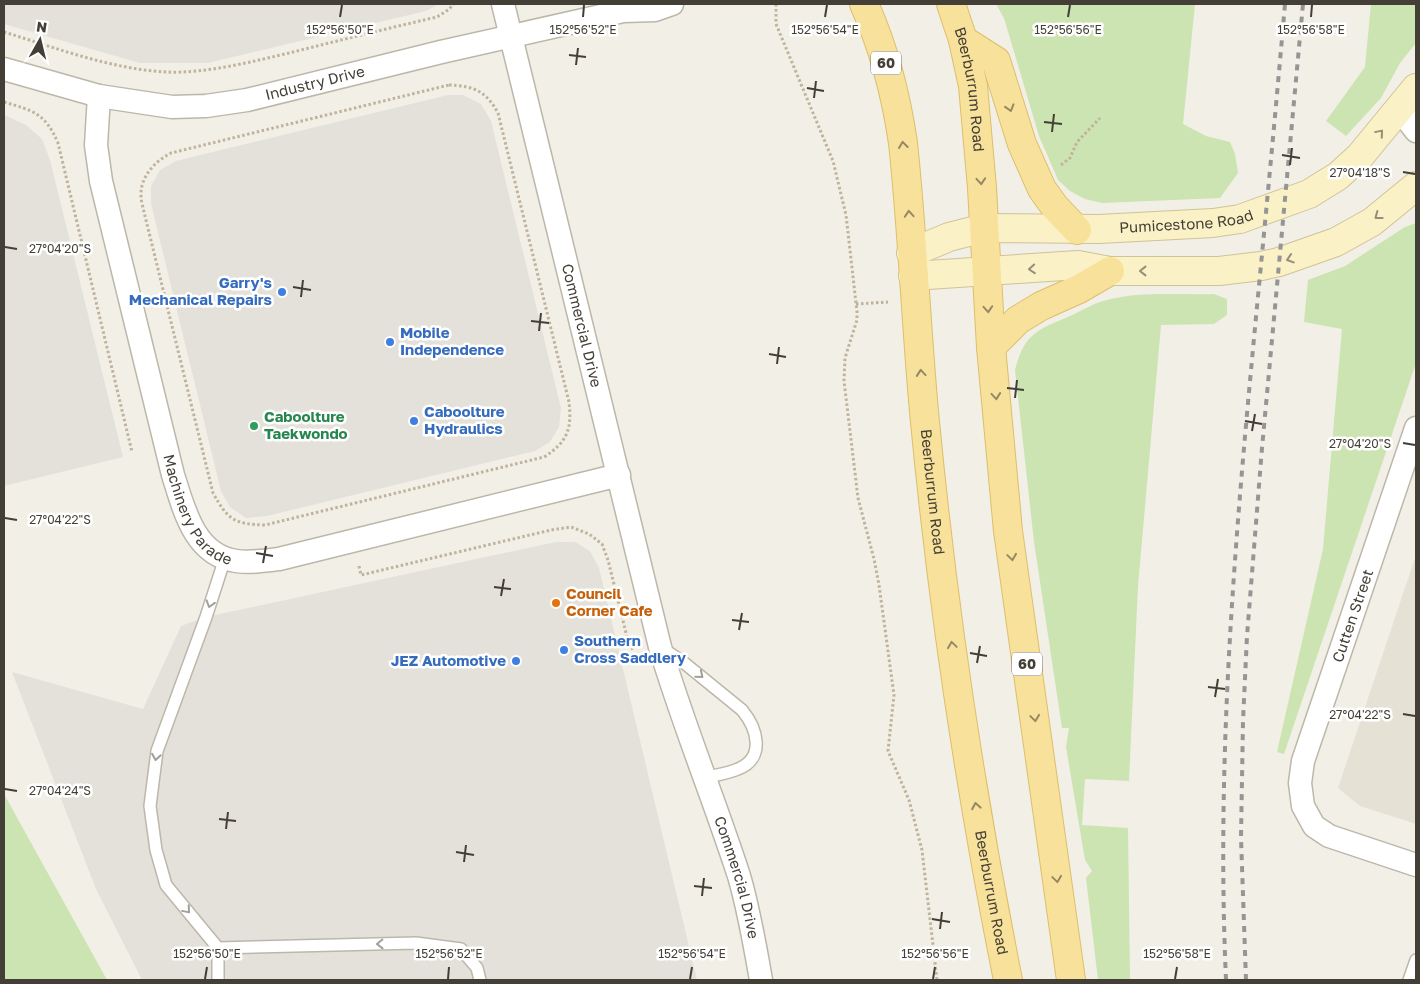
<svg xmlns="http://www.w3.org/2000/svg" width="1420" height="984" font-family="'Golos Text',sans-serif">
<rect width="100%" height="100%" fill="#f2efe6"/>
<!-- residential -->
<path fill="#e6e1d5" d="M1416,555v269l-56,-18 -22,-18z"/>
<!-- industrial -->
<path fill="#e4e1db" d="M4,4h435l-13,7 -218,52h-68l-136,-39z
M448,95h15l18,9 10,17 70,287 -2,19 -9,15 -15,9 -268,65 -21,2 -16,-11 -9,-16 -70,-287v-18l9,-16 16,-9z
M4,115l22,10 16,14 8,21 73,297 -119,29z
M556,542h19l15,9 9,17 98,412h-555l-46,-91 -84,-217 131,37 38,-83 25,-9z"/>
<!-- green -->
<path fill="#cbe4b2" d="M996,4h199l-12,120 23,12 24,6 5,12 3,19 -18,25 -118,5 -17,-4 -15,-8 -12,-11 -19,-44 -35,-118z
M1371,4h45v39l-16,20 -19,35 -35,38 -20,-15 39,-54z
M1416,223v140l-132,391 -7,-2 46,-203 19,-220 -38,-7 4,-42 37,-14 60,-39z
M1214,294l13,5v16l-13,9 -53,1 -23,261 -9,195 -44,-2 -3,46 46,3 2,152h-32l-12,-102 6,-7 -7,-11 -19,-113 3,-19h-7l-28,-186 -19,-172c9,-35 21,-40 53,-53 13,-6 26,-14 39,-17 32,-9 73,-5 107,-6z
M4,794l103,186h-103z"/>
<g fill="none" stroke-linecap="round" stroke-linejoin="round">
<!-- lane casing -->
<g stroke="#bdb7aa" stroke-width="14">
<path id="lane" d="M662,648l21,14 59,48c15,18 24,48 -4,59 -11,5 -23,6 -35,9
M218,948l198,-5 45,6 16,19 3,12
M218,980v-32l-52,-63 -10,-35 -6,-44 7,-55 49,-134 19,-59
M1409,980l7,-20"/>
</g>
<!-- street casing -->
<g stroke="#bdb7aa" stroke-width="25">
<g id="street">
<path id="s1" d="M503,4l157,643c23,77 54,152 79,229 10,34 16,70 22,104"/>
<path id="s2" d="M4,69l95,27 73,11 34,-1 41,-6 194,-48 182,-41 32,-1 17,-6"/>
<path id="s3" d="M99,96l-3,49 5,36 72,294c11,34 21,80 63,86 14,2 28,0 43,-2l340,-84"/>
<path d="M1399,109l17,22"/>
<path d="M1416,428l-113,333 -3,22 3,23 11,20 15,10 87,29"/>
</g>
</g>
<!-- secondary casing -->
<g stroke="#cfc398" stroke-width="30">
<g id="secondary">
<path id="s4" d="M911,253l38,-16 35,-9 115,1 114,-6 27,-4 69,-25 29,-18 22,-20 56,-68"/>
<path d="M913,276l165,-11 32,6h109l42,-5 18,-4 57,-20 36,-20 44,-36"/>
</g>
</g>
<!-- primary casing -->
<g stroke="#dcbf6b" stroke-width="30">
<g id="primary">
<path id="s5" d="M864,4c20,44 32,91 39,139 10,93 13,186 22,279 18,188 46,374 83,558"/>
<path id="s6" d="M951,4l12,36 10,46 9,102 9,159 17,184 63,449"/>
<path d="M963,40l33,21 26,83 20,45 13,18 22,23"/>
<path d="M991,347l27,-27 23,-14 38,-17 31,-18"/>
</g>
</g>
<!-- path -->
<path stroke="#beb39c" stroke-width="3" stroke-dasharray="2.5 2.5" stroke-linecap="butt" d="M776,4v20l57,137 13,54 11,97v8l-12,38 -1,23 14,117 16,61 5,26 15,110 -6,56 21,49 13,50 15,130
M4,32c52,16 107,37 162,40 39,2 89,-11 127,-20 48,-12 96,-24 144,-35l11,-7 6,-6
M449,85c25,1 37,6 49,28l71,289c3,26 -1,40 -25,55l-279,68c-31,-1 -37,-5 -52,-32l-69,-281c-1,-5 -3,-11 -3,-16 -1,-19 14,-35 30,-43z
M4,102c30,9 41,11 54,41l74,309
M1061,165l9,-7 7,-16 23,-24
M856,304l32,-2
M359,566l2,9 190,-45 20,-3 18,7 13,10 6,16 22,89 3,-1"/>
<!-- lane -->
<use href="#lane" stroke="#fff" stroke-width="11"/>
<!-- street -->
<use href="#street" stroke="#fff" stroke-width="22"/>
<!-- secondary -->
<use href="#secondary" stroke="#fbf1c7" stroke-width="28"/>
<!-- primary -->
<use href="#primary" stroke="#f8e19a" stroke-width="28"/>
<!-- rail -->
<path stroke="#959595" stroke-width="4" stroke-dasharray="6 6" stroke-linecap="butt" d="M1226,980c-10,-222 9,-442 30,-663 10,-104 20,-209 29,-313
M1246,980l-5,-142 2,-117 4,-85 15,-188 41,-444"/>
</g>
<!-- one-way arrows -->
<defs><path id="oneway-chevron" d="M-2-3.5L2.5 0L-2 3.5" fill="none" stroke-width="1.6" stroke-linecap="round" stroke-linejoin="round" transform="scale(1.25)"/></defs>
<g stroke="#958863">
<use href="#oneway-chevron" transform="translate(1010 108) rotate(73)"/>
<use href="#oneway-chevron" transform="translate(903 145) rotate(-97)"/>
<use href="#oneway-chevron" transform="translate(981 181) rotate(86)"/>
<use href="#oneway-chevron" transform="translate(909 214) rotate(-94)"/>
<use href="#oneway-chevron" transform="translate(988 309) rotate(86)"/>
<use href="#oneway-chevron" transform="translate(921 373) rotate(-95)"/>
<use href="#oneway-chevron" transform="translate(996 396) rotate(85)"/>
<use href="#oneway-chevron" transform="translate(1012 557) rotate(82)"/>
<use href="#oneway-chevron" transform="translate(952 645) rotate(-98)"/>
<use href="#oneway-chevron" transform="translate(1035 718) rotate(82)"/>
<use href="#oneway-chevron" transform="translate(976 806) rotate(-100)"/>
<use href="#oneway-chevron" transform="translate(1057 879) rotate(82)"/>
</g>
<g stroke="#968f77">
<use href="#oneway-chevron" transform="translate(1380 133) rotate(-50)"/>
<use href="#oneway-chevron" transform="translate(1378 216) rotate(143)"/>
<use href="#oneway-chevron" transform="translate(1290 259) rotate(162)"/>
<use href="#oneway-chevron" transform="translate(1032 269) rotate(176)"/>
<use href="#oneway-chevron" transform="translate(1143 271) rotate(-180)"/>
</g>
<g stroke="#a29f9a">
<use href="#oneway-chevron" transform="translate(210 604) rotate(107)"/>
<use href="#oneway-chevron" transform="translate(700 675) rotate(40)"/>
<use href="#oneway-chevron" transform="translate(156 757) rotate(99)"/>
<use href="#oneway-chevron" transform="translate(187 910) rotate(50)"/>
<use href="#oneway-chevron" transform="translate(380 944) rotate(179)"/>
</g>
<!-- ticks -->
<path fill="none" stroke="#443f36" stroke-width="2" d="M340,17l2,-12M583,17l1,-12M825,17l2,-12M1068,17l2,-12M1311,17l1,-12M569,55l17,2M576,65l2,-17M807,88l17,3M814,98l2,-17M1044,122l18,2M1052,132l2,-18M1282,155l18,3M1290,165l2,-17M1403,172l12,2M5,247l12,2M293,287l18,3M301,297l2,-17M531,321l18,2M539,331l2,-18M769,354l17,3M777,364l2,-17M1007,388l17,2M1015,398l2,-18M1245,421l17,3M1252,431l3,-17M1403,443l12,2M5,518l12,2M256,553l17,3M263,563l3,-17M494,587l17,2M501,596l3,-17M732,620l17,2M739,630l3,-17M970,653l17,3M977,663l3,-17M1208,687l17,2M1215,697l3,-18M1403,714l12,2M5,789l12,2M219,819l17,2M226,829l2,-17M456,852l18,3M464,862l2,-17M694,886l18,2M702,896l2,-18M932,919l18,3M940,929l2,-17M205,979l2,-12M448,979l1,-12M690,979l2,-12M933,979l2,-12M1175,979l2,-12"/>
<!-- markers -->
<g fill="#3f7fe0" stroke="#fff" stroke-width="2">
<circle cx="282" cy="292" r="5"/>
<circle cx="390" cy="342" r="5"/>
<circle cx="414" cy="421" r="5"/>
<circle cx="564" cy="650" r="5"/>
<circle cx="516" cy="661" r="5"/>
</g>
<circle fill="#2e9e5b" stroke="#fff" stroke-width="2" cx="254" cy="426" r="5"/>
<circle fill="#e8710a" stroke="#fff" stroke-width="2" cx="556" cy="603" r="5"/>
<g text-anchor="middle" stroke-width="5" stroke-linejoin="round" paint-order="stroke">
<!-- shield labels -->
<g fill="#fff" stroke="#7c7972" stroke-width="1">
<rect x="871" y="51.5" width="30" height="23" rx="4"/>
<rect x="1012" y="652.5" width="30" height="23" rx="4"/>
</g>
<g font-size="14" font-weight="bold" fill="#443f36">
<text x="886" y="68">60</text>
<text x="1027" y="669">60</text>
</g>
<!-- street labels -->
<g font-size="15" fill="#443f36" stroke="#fff">
<text dy="5" stroke="none"><textPath href="#s2" startOffset="318">Industry Drive</textPath></text>
<text dy="5" stroke="none"><textPath href="#s6" startOffset="88">Beerburrum Road</textPath></text>
<text dy="5" stroke="none"><textPath href="#s4" startOffset="280">Pumicestone Road</textPath></text>
<text dy="5" stroke="none"><textPath href="#s1" startOffset="331">Commercial Drive</textPath></text>
<text dy="5" stroke="none"><textPath href="#s5" startOffset="495">Beerburrum Road</textPath></text>
<text dy="5" stroke="none"><textPath href="#s3" startOffset="432">Machinery Parade</textPath></text>
<text transform="translate(1353 616) rotate(-71)" y="5">Cutten Street</text>
<text dy="5" stroke="none"><textPath href="#s1" startOffset="905">Commercial Drive</textPath></text>
<text dy="5" stroke="none"><textPath href="#s5" startOffset="900">Beerburrum Road</textPath></text>
</g>
<!-- shop labels -->
<g font-size="15" font-weight="bold" fill="#366cbe" stroke="#fff" text-anchor="start">
<text x="272" y="288" text-anchor="end">Garry's<tspan x="272" dy="17">Mechanical Repairs</tspan></text>
<text x="400" y="338">Mobile<tspan x="400" dy="17">Independence</tspan></text>
<text x="424" y="417">Caboolture<tspan x="424" dy="17">Hydraulics</tspan></text>
<text x="574" y="646">Southern<tspan x="574" dy="17">Cross Saddlery</tspan></text>
<text x="506" y="666" text-anchor="end">JEZ Automotive</text>
</g>
<!-- leisure labels -->
<g font-size="15" font-weight="bold" fill="#27864d" stroke="#fff" text-anchor="start">
<text x="264" y="422">Caboolture<tspan x="264" dy="17">Taekwondo</tspan></text>
</g>
<!-- food labels -->
<g font-size="15" font-weight="bold" fill="#c56008" stroke="#fff" text-anchor="start">
<text x="566" y="599">Council<tspan x="566" dy="17">Corner Cafe</tspan></text>
</g>
</g>
<g font-size="12" text-anchor="middle" fill="#443f36" stroke="#fff" stroke-width="5" stroke-linejoin="round" paint-order="stroke">
<text x="340" y="34">152°56'50"E</text>
<text x="583" y="34">152°56'52"E</text>
<text x="825" y="34">152°56'54"E</text>
<text x="1068" y="34">152°56'56"E</text>
<text x="1311" y="34">152°56'58"E</text>
<text x="1360" y="177">27°04'18"S</text>
<text x="60" y="253">27°04'20"S</text>
<text x="1360" y="448">27°04'20"S</text>
<text x="60" y="524">27°04'22"S</text>
<text x="1360" y="719">27°04'22"S</text>
<text x="60" y="795">27°04'24"S</text>
<text x="207" y="958">152°56'50"E</text>
<text x="449" y="958">152°56'52"E</text>
<text x="692" y="958">152°56'54"E</text>
<text x="935" y="958">152°56'56"E</text>
<text x="1177" y="958">152°56'58"E</text>
</g>
<!-- border -->
<rect width="1420" height="984" fill="none" stroke="#443f36" stroke-width="10"/>
<!-- north arrow -->
<g transform="translate(40 40) rotate(8)" stroke="#ffffff" stroke-width="4" paint-order="stroke">
<path d="M0-4L9 19L0 12L-9 19Z" fill="#443f36"/>
<text y="-8" font-size="14" font-weight="bold" text-anchor="middle" fill="#443f36">N</text>
</g>
</svg>
